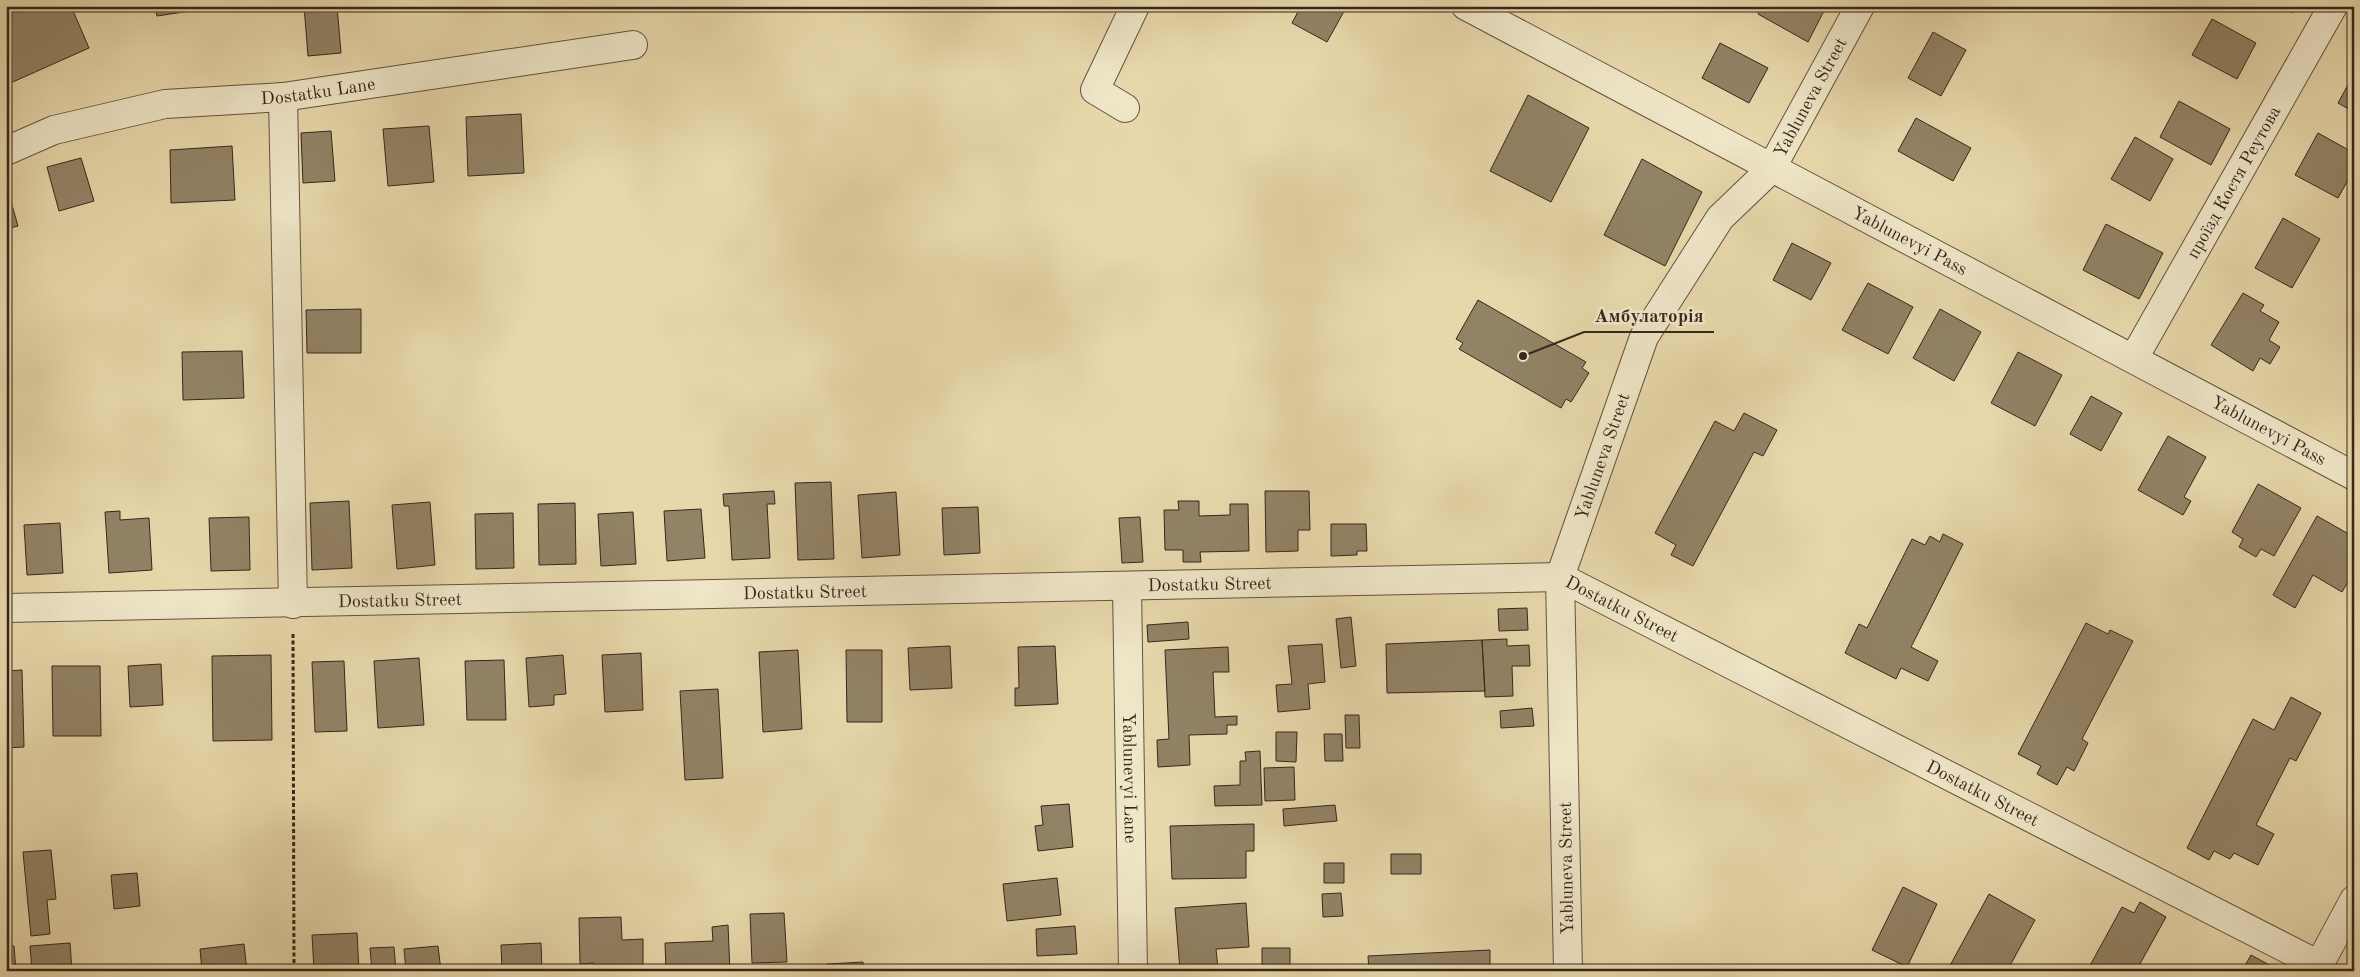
<svg xmlns="http://www.w3.org/2000/svg" width="2360" height="977" font-family="'Old Standard TT',serif">
<rect width="100%" height="100%" fill="#e7d8ab"/>
<filter id="stains"><feTurbulence type="fractalNoise" baseFrequency=".004" numOctaves="4"/><feColorMatrix values="0 0 0 0 .2 0 0 0 0 .09 0 0 0 0 .02 0 0 0 .5 -.17"/></filter>
<radialGradient id="worn" r=".72"><stop offset=".6" stop-color="#630" stop-opacity="0"/><stop offset="1" stop-color="#630" stop-opacity=".3"/></radialGradient>
<!-- building -->
<path fill="#928366" stroke="#36261c" d="M6,6h65l18,42 -83,37z
M155,6h41l1,4 -40,6z
M304,6h33l4,47 -33,3z
M1301,6h46l-20,36 -35,-19z
M1762,6h58l5,3 -17,33 -50,-28z
M2280,6h16l-4,7z
M2212,19l44,24 -19,36 -45,-24z
M1933,32l33,18 -25,46 -33,-18z
M1720,43l48,25 -19,35 -47,-25z
M2354,74v38l-16,-9z
M1528,95l61,33 -38,74 -61,-31z
M2179,101l51,28 -19,36 -51,-28z
M521,114l3,59 -56,3 -2,-59z
M1916,118l55,30 -18,33 -55,-30z
M429,126l5,56 -46,4 -5,-57z
M331,131l4,50 -32,2 -2,-50z
M2318,133l36,20v16l-16,29 -43,-23z
M2135,137l38,22 -23,42 -39,-22z
M232,146l3,54 -64,3 -1,-53z
M81,158l13,43 -35,10 -12,-44z
M1642,159l60,33 -37,74 -61,-31z
M6,184l12,42 -12,3z
M2283,218l37,21 -28,49 -37,-20z
M2106,224l57,29 -24,46 -56,-29z
M1792,243l39,20 -20,37 -38,-20z
M1868,283l45,24 -25,47 -46,-24z
M2243,293l21,12 -4,6 19,11 -10,18 11,7 -10,17 -10,-6 -7,13 -42,-26z
M1478,300l108,62 -4,6 7,5 -18,29 -5,-3 -5,9 -102,-59 4,-6 -7,-4z
M361,309v44h-54l-1,-43z
M1940,309l41,23 -27,49 -41,-23z
M242,351l2,47 -61,2 -1,-48z
M2018,352l44,23 -27,51 -44,-23z
M2091,396l31,17 -21,38 -31,-17z
M1744,413l33,17 -14,26 -9,-4 -61,114 -22,-11 5,-10 -21,-12 60,-112 19,10z
M2168,436l38,21 -22,40 7,4 -8,14 -45,-25z
M831,482l3,77 -36,1 -3,-77z
M2258,484l43,24 -27,48 -13,-7 -5,8 -17,-10 4,-8 -11,-7z
M774,491l1,13h-8l3,54 -38,2 -3,-54h-5l-1,-12z
M1265,491h44l1,39h-12v21l-32,1z
M896,492l4,63 -38,3 -4,-63z
M349,501l3,67 -40,2 -2,-67z
M1178,501h21v15l31,-1v-11h18l1,47 -49,1 1,10h-18v-12h-18l-1,-40h15z
M430,502l5,63 -38,4 -5,-64z
M575,503l1,61 -37,1 -1,-61z
M978,507l2,46 -36,2 -2,-47z
M701,509l4,49 -38,3 -3,-50z
M120,511v9l29,-2 3,52 -43,3 -4,-61z
M633,512l3,52 -35,2 -3,-52z
M513,513l1,55 -38,1 -1,-55z
M2317,516l37,21v34l-12,21 -29,-17 -18,33 -22,-13z
M249,517l1,53 -39,1 -2,-53z
M1140,517l3,45 -21,1 -3,-45z
M60,523l3,50 -36,2 -3,-50z
M1331,524h35l1,27h-10v4l-26,1z
M1943,534l20,10 -52,103 27,14 -10,20 -27,-13 -5,11 -51,-26 14,-29 8,4 45,-89 13,6 5,-9 10,6z
M1527,608l1,22 -29,1 -1,-22z
M1351,617l5,49 -15,2 -5,-49z
M1188,622l1,17 -41,3 -1,-17z
M2086,623l22,11 2,-4 23,11 -51,98 6,4 -14,28 -7,-4 -10,18 -20,-11 4,-8 -23,-12z
M1507,639v7l22,-1 1,21h-18l1,30 -28,1 -3,-57z
M1482,640l3,51 -98,2 -1,-49z
M1322,644l3,38 -17,2 2,25 -32,3 -2,-27 16,-1 -4,-38z
M950,646l2,42 -42,2 -2,-42z
M1055,646l3,58 -43,2v-18h4l-1,-41z
M1228,647l1,25h-16l2,45 22,-1v9h-10v9l-38,1 1,30 -32,2 -1,-27 12,-1 -4,-89z
M798,650l4,79 -39,3 -4,-80z
M846,650h36v72h-35z
M641,653l2,57 -38,2 -3,-57z
M271,655l1,85 -59,1 -1,-85z
M563,655l3,39 -12,1v10l-25,2 -3,-49z
M419,658l5,67 -46,3 -4,-67z
M504,660l2,60h-39l-2,-59z
M344,661l3,70 -32,1 -3,-70z
M161,664l2,41 -33,2 -2,-41z
M52,666h48l1,70h-48z
M22,670l2,77 -18,1v-77z
M718,689l5,89 -38,2 -5,-89z
M2291,697l30,16 -25,48 -6,-3 -34,67 18,9 -16,31 -24,-12 -4,6 -16,-8 -5,9 -22,-12 66,-129 21,11z
M1532,708l2,18 -33,2 -1,-17z
M1345,715h14l1,33h-14z
M1276,732h21l-1,30 -20,-1z
M1324,734h18l1,27h-18z
M1260,751l2,54 -47,1 -1,-20 26,-1v-24h6l-1,-9z
M1294,767l1,33 -30,1 -1,-33z
M1069,804l4,43 -35,4 -3,-25 8,-1 -2,-19z
M1335,805l2,16 -53,5 -1,-17z
M1254,824v27h-8v27l-74,1 -2,-53z
M51,850l5,49 -9,1 3,34 -19,2 -8,-84z
M1391,854h30v20h-30z
M1324,863h20v20h-20z
M137,873l3,33 -26,3 -3,-34z
M1057,878l4,37 -54,6 -4,-37z
M1903,887l34,17 -30,63 -35,-17z
M1341,893l2,23 -20,1 -1,-23z
M1989,894l46,26 -28,51h-60z
M2140,902l26,15 -30,54h-49l35,-64 12,6z
M1246,903l3,44 -33,2 2,20 -38,2 -5,-63z
M784,913l3,49 -35,1 -2,-49z
M621,917l1,23 21,-1v32h-49v-8l-14,1 -1,-46z
M728,925l2,46h-64l-1,-28 48,-2 -1,-14z
M1075,926l2,28 -40,2 -1,-27z
M357,933l2,38h-45l-2,-36z
M70,943l2,28h-40l-2,-25z
M541,943l1,28h-40l-1,-26z
M244,944l3,27h-45l-2,-22z
M14,946l2,25h-10v-24z
M438,946l3,25h-35l-2,-22z
M394,947l2,24h-24l-2,-23z
M1262,948h28v23h-18v-3h-10z
M1490,950v21h-121l-1,-15z
M2251,955l22,12 -2,4h-29z
M863,962l1,9h-37v-7z"/>
<g fill="none" stroke-linecap="round" stroke-linejoin="round">
<!-- street casing -->
<g stroke="#625240" stroke-width="30">
<g id="street">
<path id="s1" d="M1466,6c295,158 593,311 888,470"/>
<path d="M283,97l10,507"/>
<path d="M1125,108l-30,-18 40,-84"/>
<path id="s2" d="M6,151l48,-21 111,-26 118,-7 350,-52"/>
<path id="s3" d="M2134,358l199,-352"/>
<path id="s4" d="M1127,586l6,385"/>
<path id="s5" d="M6,608l1554,-31 759,388"/>
<path id="s6" d="M1568,971l-8,-394 84,-240 76,-119 51,-49 89,-163"/>
<path d="M2320,971l-1,-6 35,-65"/>
</g>
</g>
<!-- path -->
<path stroke="#36261c" stroke-width="3" stroke-dasharray="4 2.5" stroke-linecap="butt" d="M293,634l1,337"/>
<!-- street -->
<use href="#street" stroke="#efe6c8" stroke-width="28"/>
</g>
<g text-anchor="middle" stroke-width="5" stroke-linejoin="round" paint-order="stroke">
<!-- street labels -->
<g font-size="18" fill="#36261c" stroke="#efe6c8">
<text dy="6" stroke="none"><textPath href="#s2" startOffset="320">Dostatku Lane</textPath></text>
<text dy="6" stroke="none"><textPath href="#s6" startOffset="942">Yabluneva Street</textPath></text>
<text dy="6" stroke="none"><textPath href="#s3" startOffset="202">проїзд Костя Реутова</textPath></text>
<text dy="6" stroke="none"><textPath href="#s1" startOffset="502">Yablunevyi Pass</textPath></text>
<text dy="6" stroke="none"><textPath href="#s1" startOffset="908">Yablunevyi Pass</textPath></text>
<text dy="6" stroke="none"><textPath href="#s6" startOffset="522">Yabluneva Street</textPath></text>
<text dy="6" stroke="none"><textPath href="#s5" startOffset="1204">Dostatku Street</textPath></text>
<text dy="6" stroke="none"><textPath href="#s5" startOffset="799">Dostatku Street</textPath></text>
<text dy="6" stroke="none"><textPath href="#s5" startOffset="394">Dostatku Street</textPath></text>
<text dy="6" stroke="none"><textPath href="#s5" startOffset="1624">Dostatku Street</textPath></text>
<text dy="6" stroke="none"><textPath href="#s4" startOffset="192">Yablunevyi Lane</textPath></text>
<text dy="6" stroke="none"><textPath href="#s5" startOffset="2029">Dostatku Street</textPath></text>
<text transform="translate(1566 868) rotate(-91)" y="6">Yabluneva Street</text>
</g>
</g>
<!-- callouts -->
<path fill="none" stroke="#36261c" stroke-width="2" d="M1523 356L1584 332H1714"/>
<circle fill="#36261c" stroke="#efe6c8" stroke-width="2" cx="1523" cy="356" r="5"/>
<g font-size="19" text-anchor="middle" font-weight="bold" fill="#36261c" stroke="#efe6c8" stroke-width="5" stroke-linejoin="round" paint-order="stroke">
<text x="1649" y="322">Амбулаторія</text>
</g>
<!-- margin -->
<rect width="2360" height="977" fill="none" stroke="#e7d8ab" stroke-width="25"/>
<rect x="8" y="8" width="2345" height="962" fill="none" stroke="#36261c" stroke-width="2.5"/>
<rect x="12" y="12" width="2335" height="952" fill="none" stroke="#36261c"/>
<rect width="100%" height="100%" filter="url(#stains)"/>
<rect width="100%" height="100%" fill="url(#worn)"/>
</svg>
